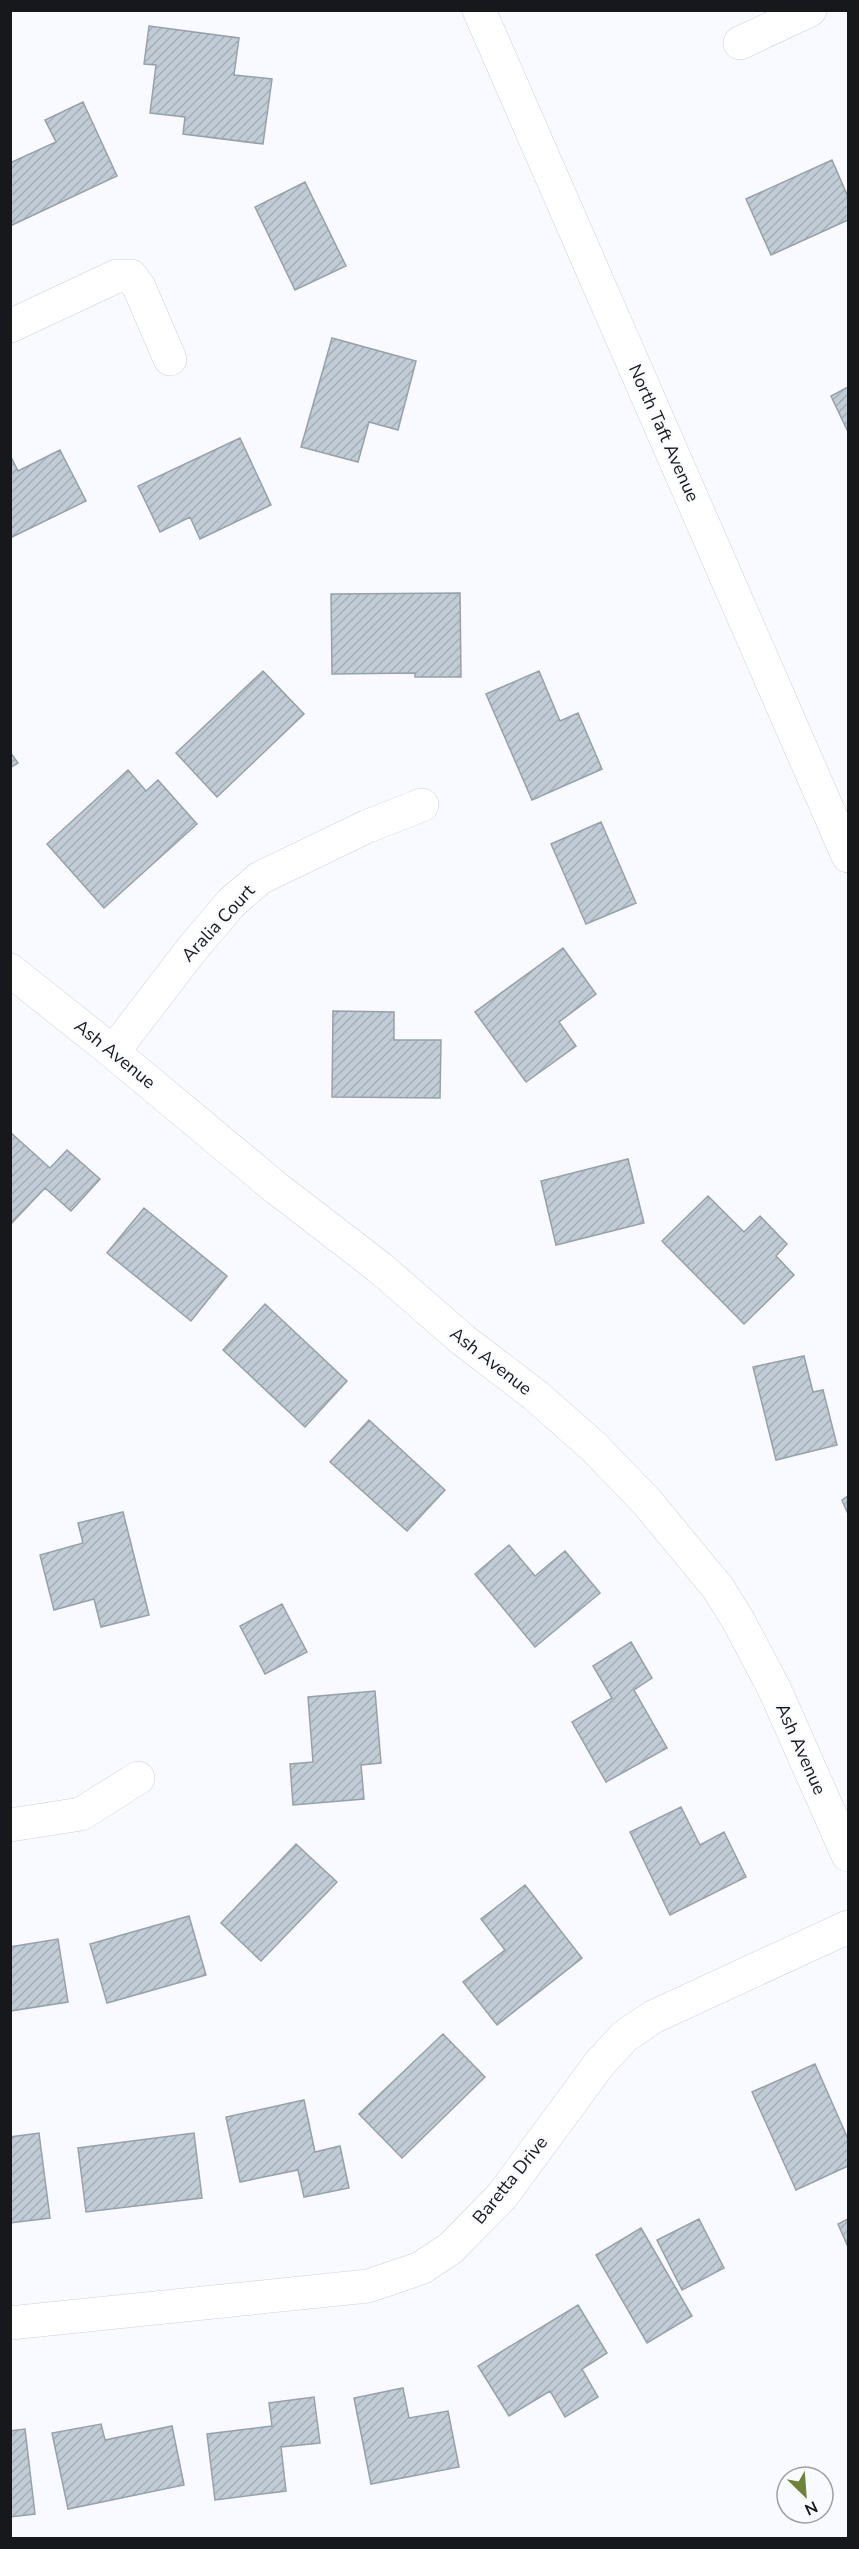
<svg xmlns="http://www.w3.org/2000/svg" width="859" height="2549" font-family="'Nunito Sans',sans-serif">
<defs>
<pattern id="building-hatch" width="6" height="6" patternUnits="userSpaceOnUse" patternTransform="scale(1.5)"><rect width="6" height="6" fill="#c1ccd6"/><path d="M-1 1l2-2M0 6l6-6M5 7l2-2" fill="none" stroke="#a5aeb7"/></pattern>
</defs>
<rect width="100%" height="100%" fill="#f8faff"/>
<!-- building -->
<path fill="url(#building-hatch)" stroke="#96a1ab" stroke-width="1.5" d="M149,26l90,12 -5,37 38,4 -9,65 -80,-10 2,-17 -35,-4 6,-48 -12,-1z
M83,102l34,74 -107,50v-63l46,-21 -11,-22z
M832,160l16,37v23l-77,35 -25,-56z
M305,182l41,84 -51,24 -40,-83z
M332,338l84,23 -18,69 -29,-8 -11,40 -57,-15z
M848,387v45l-17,-36z
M240,438l31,67 -71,34 -10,-22 -30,15 -22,-46z
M60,450l26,51 -76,37v-83l8,16z
M460,593l1,84h-46v-4l-83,1 -1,-80z
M263,671l41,43 -87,83 -41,-44z
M539,671l21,50 18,-8 24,56 -70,31 -46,-106z
M10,752l8,11 -8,5z
M128,770l18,21 12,-11 39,44 -93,84 -57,-64z
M601,822l35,81 -50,21 -35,-80z
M563,948l33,46 -37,28 17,24 -50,36 -51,-70z
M333,1011l61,1v28h47l-1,58 -108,-1z
M10,1132l40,36 17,-18 33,29 -29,32 -26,-23 -34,36z
M628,1159l16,64 -88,22 -15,-64z
M708,1196l36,36 16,-16 27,28 -11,12 18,19 -50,49 -82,-83z
M144,1208l83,68 -36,45 -84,-68z
M265,1304l82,77 -42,46 -82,-77z
M804,1356l9,36 10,-2 14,55 -61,15 -23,-93z
M369,1420l76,70 -38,41 -77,-69z
M848,1496v18l-6,-14z
M123,1512l26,103 -48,12 -7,-28 -40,11 -14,-55 43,-12 -5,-20z
M509,1545l26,31 30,-25 35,42 -65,54 -60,-73z
M282,1604l25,48 -42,22 -25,-48z
M631,1642l21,36 -18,12 33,58 -61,34 -34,-60 40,-24 -19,-32z
M375,1691l6,72 -20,2 3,34 -71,6 -3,-41 23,-2 -5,-65z
M681,1807l19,38 24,-13 22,45 -76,38 -40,-83z
M296,1844l41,38 -76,79 -40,-38z
M525,1885l57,73 -85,67 -34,-43 42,-32 -24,-31z
M189,1916l17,59 -99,28 -17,-59z
M58,1939l10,63 -58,9v-64z
M443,2034l42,43 -83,81 -43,-44z
M815,2064l33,75v27l-52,24 -44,-98z
M304,2100l11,52 25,-6 9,42 -45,9 -6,-27 -58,12 -14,-65z
M39,2133l11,85 -40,5v-86z
M194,2133l8,65 -116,14 -8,-64z
M699,2219l25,49 -42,22 -25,-50z
M848,2219v28l-10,-23z
M641,2228l51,88 -45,27 -51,-88z
M578,2305l29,48 -25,16 16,28 -33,20 -15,-26 -41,25 -31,-50z
M403,2388l6,30 39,-7 11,56 -88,17 -17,-86z
M314,2397l6,46 -39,4 5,44 -71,9 -8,-66 65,-8 -3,-23z
M101,2424l4,16 67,-14 12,59 -116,24 -16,-76z
M25,2429l10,85 -25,3v-86z"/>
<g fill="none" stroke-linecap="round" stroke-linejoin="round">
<!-- minor casing -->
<g stroke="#ced1df" stroke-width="34">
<path id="minor" d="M740,43l70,-33
M10,326l107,-50h14l8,11 31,72
M10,970l103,82 162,135 104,80 84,73 72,55 59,52 53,55 71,86 20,32 36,68 74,167
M113,1052l79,-103 39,-46 29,-25 108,-52 54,-21
M10,1825l71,-11 57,-36
M10,2323l358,-37 53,-18 30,-20 51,-52 98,-133 25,-27 28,-19 195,-90"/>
</g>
<!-- secondary casing -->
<g stroke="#ced1df" stroke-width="34">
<path id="secondary" d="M479,10l369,846"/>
</g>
<!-- minor -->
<use href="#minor" stroke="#fff" stroke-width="33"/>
<!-- secondary -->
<use href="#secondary" stroke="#fff" stroke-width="33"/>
</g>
<g text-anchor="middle" stroke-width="4.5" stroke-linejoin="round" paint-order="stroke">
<!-- street labels -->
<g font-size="18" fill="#17181c" stroke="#f8faff">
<text transform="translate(664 433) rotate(66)" y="6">North Taft Avenue</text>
<text transform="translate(218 923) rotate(-47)" y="6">Aralia Court</text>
<text transform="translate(115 1054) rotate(39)" y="6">Ash Avenue</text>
<text transform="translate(491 1361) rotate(38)" y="6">Ash Avenue</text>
<text transform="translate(801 1749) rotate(66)" y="6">Ash Avenue</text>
<text transform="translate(510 2180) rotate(-51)" y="6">Baretta Drive</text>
</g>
</g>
<!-- border -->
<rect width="859" height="2549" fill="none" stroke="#17181c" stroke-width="24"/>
<!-- north arrow -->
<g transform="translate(805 2495) rotate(155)"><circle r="28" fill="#f8faff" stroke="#9ea0a4" stroke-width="1.5"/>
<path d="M0-4.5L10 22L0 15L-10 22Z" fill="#6d8335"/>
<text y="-9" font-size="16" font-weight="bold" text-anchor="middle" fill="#17181c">N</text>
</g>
</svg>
